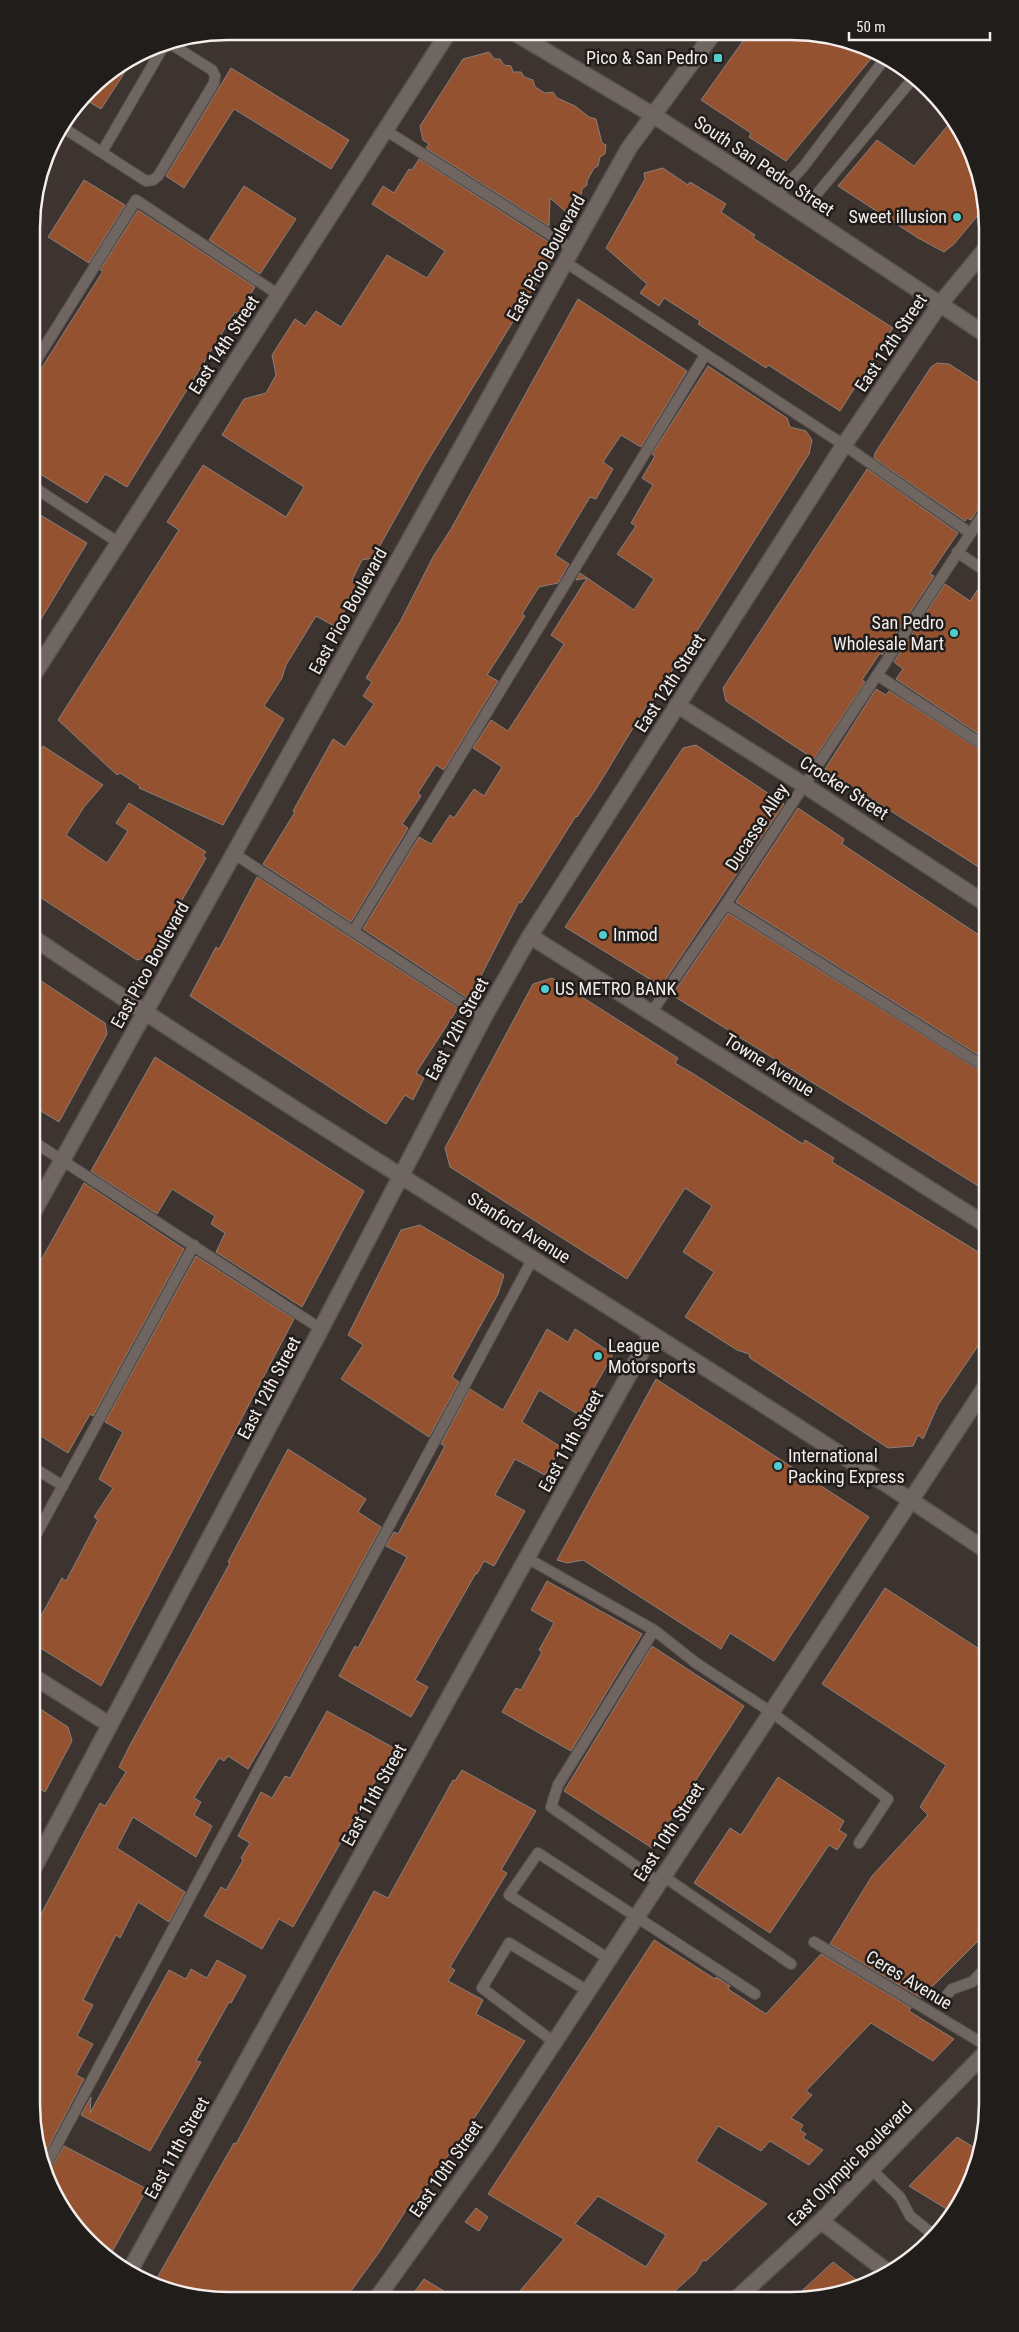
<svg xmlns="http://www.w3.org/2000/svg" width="1019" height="2332" font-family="'Roboto Condensed',sans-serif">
<rect width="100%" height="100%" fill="#3d3430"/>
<!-- building -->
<path fill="#945230" stroke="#897f7a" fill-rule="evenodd" d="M748,34l81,1 36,12 10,7 -89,107 -37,-24 2,-4 -50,-33z
M489,52l5,7h6l4,6 7,1 2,6h8l3,5 9,3 2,7 10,6 8,-1 4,6 18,8 14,11 7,2 6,24 4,2 -1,9 -5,3 -2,9 -4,2 -7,13v4l-5,4 -1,7 -6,5v6l-9,5 -16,-14 -1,28 -123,-78 3,-4 -6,-4 -3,-14 43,-67z
M134,58l-33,51 -17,-10 14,-19z
M231,68l118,72 -18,29 -97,-60 -50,79 -18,-12z
M954,118l27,59 4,30 -31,37 -10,8 -26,-14 -80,-52 39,-46 37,26z
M419,159l139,89 -134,219 -51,91 -11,2 -10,20 4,5 -8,14 2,1 -14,27 -20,-11 -30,49 -4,13 -18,28 20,13 -61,106 -84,-37 1,-2 -20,-13 -3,2 -59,-55 121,-190 -12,-8 36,-57 83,52 18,-30 -82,-52 22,-36 22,-6 10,-18 -4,-20 23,-36 10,7 11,-15 25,16 46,-72 40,23 18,-27 -73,-47 11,-18 11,7 15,-24 3,1z
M663,168l25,17 2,-3 36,22 -5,8 34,23 -2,3 140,90 -53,83 -72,-46 -2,3 -68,-44 2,-3 -36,-23 -5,8 -19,-13 7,-9 -41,-36 39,-69 -1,-6z
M84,180l41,25 -36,58 -41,-26z
M244,186l52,33 -36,55 -51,-34z
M138,210l117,77 -17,27 -3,-2 -108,175 -22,-13 -18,29 -55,-34v-86l71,-112 -3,-1z
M578,299l109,72 -46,76 -20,-12 -18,27 10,7 -17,30 -6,-2 -35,58 14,9 -11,19 -19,4 -17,27 3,2 -38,59 11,6 -54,89 -8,-5 -18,28 3,3 -19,28 6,4 -57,94 -88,-58 32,-52 -2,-1 40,-72 12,8 29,-43 -11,-8 9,-14 -6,-4 35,-58 32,-63 18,-28z
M937,363l12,1 39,25v104l-17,27 -4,-2 -2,3 -91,-63 1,-5 56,-86z
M708,366l79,52 3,9 16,4 6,9 -3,14 -157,248 -2,-2 -54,89 -19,28 -1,-1 -55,87 -2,-1 -50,97 -106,-70 56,-92 12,7 19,-29 4,3 20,-29 10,7 18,-29 -29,-19 18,-28 17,11 56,-87 -13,-9 36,-57 -11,2 4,-7 54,37 20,-31 -37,-25 19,-28 -5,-3 22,-38 -11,-7 13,-22 -3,-2z
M867,469l91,64 -28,41 4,2 -52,79 -2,-2 -18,27 3,2 -51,77 -88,-58 -3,-13z
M32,510l55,33 -55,91z
M985,579l3,1v160l-92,-61 7,-10 -9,-7 51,-78 25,17z
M876,689l10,6 3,-4 99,64v118l-163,-104z
M696,745l88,59 -123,182 -96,-59 118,-179z
M43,746l60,39 -19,22 -18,28 41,28 21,-32 -12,-8 13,-20 77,49 -3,4 3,2 -56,98 -13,4 -105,-68v-135l5,-8 3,1z
M798,808l46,31 -2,5 146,97v120l-252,-159z
M257,877l201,131 -42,65 8,5 -11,22 -8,-5 -19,29 -196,-128 26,-49 3,2z
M728,913l260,163v116l-316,-197z
M32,975l73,48 2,11 -48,88 -28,-17z
M552,978l126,80 -3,5 17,10 111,71 2,-4 29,18 -2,4 156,96v73l-50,74 -15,34 -5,-4 -5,11 -25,2 -138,-90 -1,-4 -12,-4 -52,-33 29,-45 -31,-20 29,-46 -27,-18 -58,91 -177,-112 -5,-19 88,-164z
M155,1057l209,134 -62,116 -86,-55 9,-19 -14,-9 4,-8 -43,-27 -15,25 -66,-43z
M84,1183l100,66 -91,167 -3,-2 -22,39 -37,-23v-152z
M420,1225l84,50 -6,19 -46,83 7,5 -30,55 -88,-58 22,-34 -15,-10 53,-105z
M196,1256l98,63 -193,367 -70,-44v-8l31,-56 4,3 32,-61 -4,-3 19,-29 -14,-9 24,-47 -18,-10z
M547,1329l21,13 7,-13 38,25 -34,61 -40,-25 -17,32 39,25 -16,28 -30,-16 -20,36 30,16 -31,55 -10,-5 -7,13 -1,-1 -61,107 13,7 -17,30 -72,-41 16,-30 3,2 49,-91 -21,-11 8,-14 4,2 47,-88 -4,-2 29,-55 33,21z
M656,1379l213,138 -95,144 -44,-28 -9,16 -138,-89 -16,3 -10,-3z
M288,1449l78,50 -8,13 23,15 -105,195 -28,47 -20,-13 -4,5 -5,-3 -25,40 7,4 -7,13 18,11 -16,31 -63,-40 -16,31 68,44 -16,30 -31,-20 -18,36 -4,-3 -33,65 10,5 -16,31 16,8 -17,31 8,4 -43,82 -10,-57v-171l69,-130 5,3 21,-34 -7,-5 11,-22 100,-182 -2,-1z
M547,1581l95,53 -71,117 -69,-39 14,-24 5,2 21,-38 -3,-2 15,-27 -23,-13z
M885,1588l102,66v265l-9,11 4,7 -61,61 -91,-54 42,-68 56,-61 -8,-8 26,-42 -124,-81z
M652,1646l92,60 -92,142 -88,-57z
M31,1703l37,24 4,14 -27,51 -14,-10z
M327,1711l67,37 -101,179 -14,-8 -17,30 -58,-33 17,-29 5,3 17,-30 -2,-2 9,-15 -12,-7 23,-44 11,6 13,-22 5,2z
M462,1770l74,41 -35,59 6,3 -57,94 5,3 -7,11 35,19 -7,14 49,27 -60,91 -52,73 -3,-1 -30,47 -34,47 -156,-1 -37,-12 81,-142 2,1 138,-253 14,7 65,-118 2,1z
M778,1777l66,44 -5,9 8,5 -10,15 -8,-5 -59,88 -76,-50 36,-55 11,7z
M654,1940l61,39 1,-2 14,9 -2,3 38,25 55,-60 90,54 -2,3 45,28 -21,22 -62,-38 -65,68 6,4 -21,23 12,7 -3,5 6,4 -3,4 20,12 -14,15 -39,-24 -9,10 -43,-25 -22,35 71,43 -61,57 -3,-1 -7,12 -31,28 -152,-1 51,-60 -76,-45zM598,2196l68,39 -20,32 -71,-43z
M217,1960l29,16 -15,27 -2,-1 -33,59 5,1 -51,89 -69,-36 10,-18 -1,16 79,-143 17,9 5,-10 16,9z
M957,2137l23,14 -3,17 -24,45 -44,-27z
M64,2146l83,43 -39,70 -10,-7 -34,-39 -17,-38z
M476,2208l12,9 -9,14 -14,-9z
M833,2262l30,23 -21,9 -51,7z
M424,2279l33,20 -47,-1z"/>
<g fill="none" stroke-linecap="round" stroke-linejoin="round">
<!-- lane casing -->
<g stroke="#5a524f" stroke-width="12">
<path id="lane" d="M62,127l84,54 7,-1 5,-4 56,-93 1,-7 -3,-6 -38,-24 -6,-1 -6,4 -60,103
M385,130l188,119
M777,196l27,-30 82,-109
M801,213l114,-137
M565,262l279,183 126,88
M32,367l104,-167 143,95
M32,486l87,57
M957,552l31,21
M877,675l111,73
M233,853l251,164
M726,904l262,165
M353,932l352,-577
M651,1013l75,-109 262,-397
M31,1140l290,189
M31,1466l32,20
M31,1544l163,-299
M527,1558l127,72 42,33 75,49 117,87 -29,44
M654,1630l-96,155 -7,22 108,75
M663,1876l128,88
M814,1942l173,104
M609,1959l-100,-64 29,-42 217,141
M942,2001l10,-12 20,-7 15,-15
M554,2042l-72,-54 27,-45 79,48
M44,2169l489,-911
M872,2170l28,27 10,19 25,20"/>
</g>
<!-- street casing -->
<g stroke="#5a524f" stroke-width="18">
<path id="street" d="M32,677l416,-644
M677,705l127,80 184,120
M530,936l458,290
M31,1675l79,50
M821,2221l68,52
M129,2272l522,-937
M377,2298l109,-152 502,-763"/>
</g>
<!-- secondary casing -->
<g stroke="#5a524f" stroke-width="18">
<path id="secondary" d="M515,33l138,82 71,46 264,175
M32,937c314,212 641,403 955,614
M31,1216l598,-1068 84,-114
M31,1873l290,-544 163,-312 46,-81 314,-491 96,-141 48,-58
M735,2300l86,-79 166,-170"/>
</g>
<!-- lane -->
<use href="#lane" stroke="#6f6561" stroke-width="10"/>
<!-- street -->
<use href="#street" stroke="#6f6561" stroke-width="15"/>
<!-- secondary -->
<use href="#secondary" stroke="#6f6561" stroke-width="15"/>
</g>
<!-- markers -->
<g fill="#52cdce" stroke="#211d1b" stroke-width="2">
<rect x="713" y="53" width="10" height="10" rx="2.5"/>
<circle cx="957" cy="217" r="5"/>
<circle cx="954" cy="633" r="5"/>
<circle cx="603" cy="935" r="5"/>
<circle cx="545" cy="989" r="5"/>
<circle cx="598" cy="1356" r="5"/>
<circle cx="778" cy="1466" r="5"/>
</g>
<g text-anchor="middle" stroke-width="5" stroke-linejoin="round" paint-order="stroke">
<!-- poi labels -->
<g font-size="18" fill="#f3edeb" stroke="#211d1b" text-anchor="start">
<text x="708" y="64" text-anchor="end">Pico &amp; San Pedro</text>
<text x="947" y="223" text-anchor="end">Sweet illusion</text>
<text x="944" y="629" text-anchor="end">San Pedro<tspan x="944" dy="21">Wholesale Mart</tspan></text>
<text x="613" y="941">Inmod</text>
<text x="555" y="995">US METRO BANK</text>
<text x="608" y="1352">League<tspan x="608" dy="21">Motorsports</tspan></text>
<text x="788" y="1462">International<tspan x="788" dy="21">Packing Express</tspan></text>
</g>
<!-- street labels -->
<g font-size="18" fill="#f3edeb" stroke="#211d1b">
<text transform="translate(764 166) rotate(34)" y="6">South San Pedro Street</text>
<text transform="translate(546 258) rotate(-61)" y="6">East Pico Boulevard</text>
<text transform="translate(891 343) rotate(-56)" y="6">East 12th Street</text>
<text transform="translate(224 345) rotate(-57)" y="6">East 14th Street</text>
<text transform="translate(348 611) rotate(-61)" y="6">East Pico Boulevard</text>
<text transform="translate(670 683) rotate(-57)" y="6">East 12th Street</text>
<text transform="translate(844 788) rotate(33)" y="6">Crocker Street</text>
<text transform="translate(757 827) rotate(-57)" y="6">Ducasse Alley</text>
<text transform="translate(150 965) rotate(-61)" y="6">East Pico Boulevard</text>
<text transform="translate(457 1029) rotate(-62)" y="6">East 12th Street</text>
<text transform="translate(769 1065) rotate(32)" y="6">Towne Avenue</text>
<text transform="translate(519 1228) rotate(32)" y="6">Stanford Avenue</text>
<text transform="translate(269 1388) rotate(-62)" y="6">East 12th Street</text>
<text transform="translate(571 1441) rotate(-61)" y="6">East 11th Street</text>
<text transform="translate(374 1795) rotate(-61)" y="6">East 11th Street</text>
<text transform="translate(669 1832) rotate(-57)" y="6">East 10th Street</text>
<text transform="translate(909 1980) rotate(31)" y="6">Ceres Avenue</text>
<text transform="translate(177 2148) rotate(-61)" y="6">East 11th Street</text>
<text transform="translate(850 2164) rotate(-45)" y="6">East Olympic Boulevard</text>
<text transform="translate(446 2169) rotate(-55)" y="6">East 10th Street</text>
</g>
</g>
<!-- crop -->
<path d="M0 0H1019V2332H0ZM228 40H791A188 188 0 0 1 979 228V2104A188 188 0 0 1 791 2292H228A188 188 0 0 1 40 2104V228A188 188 0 0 1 228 40Z" fill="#211d1b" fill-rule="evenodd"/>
<path fill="none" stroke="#f3edeb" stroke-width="2.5" d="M228 40H791A188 188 0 0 1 979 228V2104A188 188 0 0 1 791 2292H228A188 188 0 0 1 40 2104V228A188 188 0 0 1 228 40Z"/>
<!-- scale -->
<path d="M849 32v8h141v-8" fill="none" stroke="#f3edeb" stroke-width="2.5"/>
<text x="856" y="32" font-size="15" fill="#f3edeb" stroke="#211d1b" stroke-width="4" paint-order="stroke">50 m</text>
</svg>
